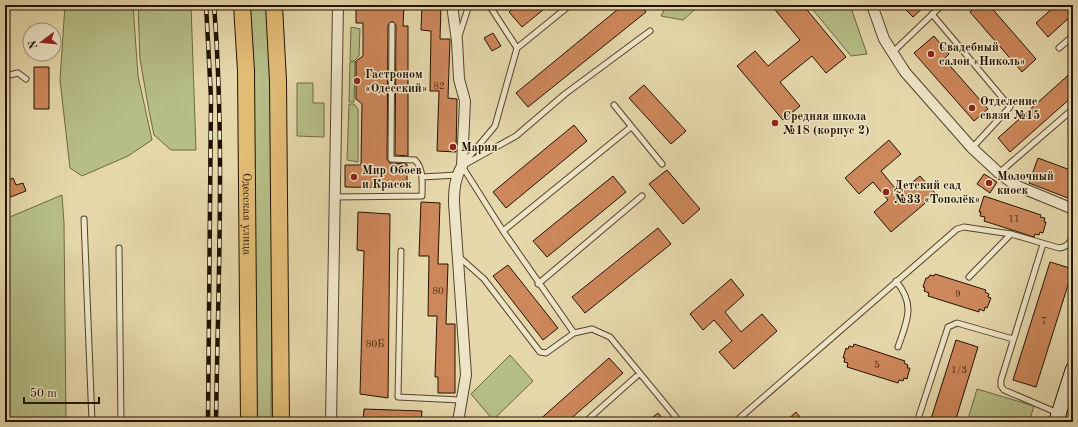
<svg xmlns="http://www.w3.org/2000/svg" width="1078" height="427" font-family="'Old Standard TT',serif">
<rect width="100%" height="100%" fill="#e5d7aa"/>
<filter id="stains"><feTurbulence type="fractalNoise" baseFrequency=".005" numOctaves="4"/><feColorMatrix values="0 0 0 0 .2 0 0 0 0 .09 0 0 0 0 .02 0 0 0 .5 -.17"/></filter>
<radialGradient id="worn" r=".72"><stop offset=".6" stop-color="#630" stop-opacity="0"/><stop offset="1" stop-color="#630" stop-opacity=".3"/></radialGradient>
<!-- green -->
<path fill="#b6be87" stroke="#6c6844" d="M65,5h68l5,71 14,64 -24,16 -46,20 -12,-8 -10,-88z
M138,5h53l5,145h-25l-17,-15 -5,-24 -9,-52z
M250,5h20l3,158 -2,259h-18l1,-340z
M667,5h33l-17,15 -22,-4z
M809,5h41l17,49 -16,2z
M351,27l9,2 -1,27 -5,5h-4z
M350,62h5l-1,40h-5z
M297,83h16v20h11v34l-27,-1z
M349,104h5l4,5v53l-11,-2z
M62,195l2,28 2,199h-61v-203z
M510,355l23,26 -40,39 -22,-26z
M977,389l57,17 -5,16h-62z"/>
<!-- building -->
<path fill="#cc875a" stroke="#231200" d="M356,5h48l-1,21h5v130l-13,-1 1,-130 -4,-4 -4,4 -1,134 3,4 17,1v24l-62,-1v-22h16l1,-61 -6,-5v-38l7,-5v-33h-7z
M422,5h19l-1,34h10l-2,59 9,1 -1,53 -19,-1 2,-60h-9l1,-60 -10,-1z
M517,5h32l-27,22 -13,-15z
M623,5h18l5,7 -118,95 -12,-14z
M771,5h32l43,52 -20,16 -14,-17 -32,26 20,24 -17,14 -46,-54 18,-15 13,15 32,-26z
M901,5h25l-13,12z
M977,5h12l47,54 -14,13 -52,-60z
M1056,5h17v9l-25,23 -12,-14z
M493,33l8,13 -9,5 -8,-13z
M934,36l15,18 -5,5 44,50 -14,12 -60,-68z
M34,67h15v42h-15z
M1073,71v25l-63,56 -12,-14z
M644,85l42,46 -15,13 -42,-46z
M574,125l13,16 -81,67 -13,-16z
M889,140l12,14 -20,17 18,22 21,-17 16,18 -45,38 -17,-20 14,-12 -15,-18 -14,12 -14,-16z
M1038,158l35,13v29l-44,-17z
M667,170l33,39 -17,15 -34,-40z
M984,174l13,8 -7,11 -13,-9z
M613,176l13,16 -79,65 -14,-16z
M13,178l3,7 7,-2 3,8 -18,7 -3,-7v-9z
M984,196l57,19 -1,2 5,1 -1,4h2l-3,11 -3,-1 -1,3 -4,-1 -1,3 -50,-16 1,-4 -5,-1 1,-4h-2z
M421,202l19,1 -2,61h10l-2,60h9v69h-17v-16h-3l2,-61h-9l1,-60h-10z
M358,212l32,2 -2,184 -28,-4 4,-143 -7,-1z
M658,228l13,16 -86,69 -13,-16z
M1050,262l23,7 -37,118 -23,-7z
M508,265l50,63 -15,12 -50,-64z
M935,274l51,16 -1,2 4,2 -1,3 3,1 -4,10 -2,-1 -1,4 -5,-2v3l-51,-16 1,-3 -5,-2 1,-3 -2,-1 3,-9h2l2,-3 4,1z
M731,279l13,16 -19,17 16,20 21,-18 15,17 -43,38 -15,-17 13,-11 -18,-21 -11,10 -13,-16z
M956,340l22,7 -23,75h-25z
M854,344l51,17 -1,2 4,2 -1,3h3l-3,11 -3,-1 -1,3 -4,-1 -1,3 -51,-16 1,-4 -4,-1 1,-4h-2l3,-10 2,1 1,-3 4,1z
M609,358l14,15 -56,49h-30z
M364,409l58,2 -1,11h-58z
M796,412l8,10h-19z
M658,413l8,9h-19z"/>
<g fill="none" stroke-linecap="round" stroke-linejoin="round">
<!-- lane casing -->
<g stroke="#54432a" stroke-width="7">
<path id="lane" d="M932,14l78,93 -38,41
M650,31l-85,63 -49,42 -54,30 41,65 71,102 18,-4 18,8 70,85
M459,36l10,-31
M517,48l53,-43
M1059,48l14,-12
M893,52l49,-47
M5,76l13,-3 8,6
M614,105l48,59
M464,163l31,-37 22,-78 -28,-43
M999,173l74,-64
M422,177l35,-2
M335,197l87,-1c0,-13 2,-27 -7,-36l-24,-1 1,-134
M84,219l8,203
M503,231l128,-104
M1043,244l-42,136v6l3,4 54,23
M119,248l2,174
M401,251l-3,146 62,3
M458,256l26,23 56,73 6,1 28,-20
M969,277l42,-43
M896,281c20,24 11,40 2,66
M538,284l104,-88
M585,422l54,-48
M735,422l222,-193 7,-2 47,7 48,14c8,-1 10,-4 14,-12
M917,422l31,-95 9,-4 56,16"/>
</g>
<!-- street casing -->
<g stroke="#54432a" stroke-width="12">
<path id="street" d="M452,5l5,36 2,38 6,22 -3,65c-7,12 -8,23 -8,37l12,172 -8,47
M872,5l12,34 21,33 67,76 27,25 16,12 58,24
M331,422l7,-417"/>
</g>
<!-- secondary casing -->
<g stroke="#231200" stroke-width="16">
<path id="secondary" d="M1056,422l17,-53"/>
</g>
<!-- primary casing -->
<g stroke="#231200" stroke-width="18">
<g id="primary">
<path id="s1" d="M242,5l4,66 3,351"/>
<path d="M274,5l4,76 3,341"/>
</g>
</g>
<!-- lane -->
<use href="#lane" stroke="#eee5c8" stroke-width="5"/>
<!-- street -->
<use href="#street" stroke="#eee5c8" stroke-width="10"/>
<!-- secondary -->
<use href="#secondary" stroke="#eee5c8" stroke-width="14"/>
<!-- primary -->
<use href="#primary" stroke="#e2bc75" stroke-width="16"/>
<!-- rail casing -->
<g stroke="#231200" stroke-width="4.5">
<path id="rail" d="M206,5l5,93 -3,324
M214,5c11,138 4,278 2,417"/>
</g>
<!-- rail -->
<use href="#rail" stroke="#eee5c8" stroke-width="3" stroke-dasharray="9" stroke-linecap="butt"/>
</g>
<!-- markers -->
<g fill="#8f2418" stroke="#eee5c8" stroke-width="1.5">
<circle cx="931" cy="54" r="4"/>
<circle cx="357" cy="81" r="4"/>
<circle cx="972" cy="108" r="4"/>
<circle cx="775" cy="123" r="4"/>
<circle cx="453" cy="147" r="4"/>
<circle cx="354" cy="177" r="4"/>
<circle cx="989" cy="183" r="4"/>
<circle cx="886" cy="192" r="4"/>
</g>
<g text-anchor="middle" stroke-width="3" stroke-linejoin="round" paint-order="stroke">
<!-- number labels -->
<g font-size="10" fill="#4d2f16">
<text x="439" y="89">82</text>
<text x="1014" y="222">11</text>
<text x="438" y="294">80</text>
<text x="958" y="297">9</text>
<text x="1044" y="324">7</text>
<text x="375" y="347">80Б</text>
<text x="877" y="368">5</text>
<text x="959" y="373">1/3</text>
</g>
<!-- poi labels -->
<g font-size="12" font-weight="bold" fill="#231200" stroke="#eee5c8" text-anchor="start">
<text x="939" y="51">Свадебный<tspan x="939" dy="14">салон «Николь»</tspan></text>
<text x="365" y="78">Гастроном<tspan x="365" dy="14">«Одесский»</tspan></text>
<text x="980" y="105">Отделение<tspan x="980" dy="14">связи №15</tspan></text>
<text x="783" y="120">Средняя школа<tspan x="783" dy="14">№18 (корпус 2)</tspan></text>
<text x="461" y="151">Мария</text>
<text x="362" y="174">Мир Обоев<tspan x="362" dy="14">и Красок</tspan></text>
<text x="997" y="180">Молочный<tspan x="997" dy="14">киоск</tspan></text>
<text x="894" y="189">Детский сад<tspan x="894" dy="14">№33 «Тополёк»</tspan></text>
</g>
<!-- street labels -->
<g font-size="12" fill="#231200" stroke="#eee5c8">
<text dy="4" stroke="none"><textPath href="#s1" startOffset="209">Одесская улица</textPath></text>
</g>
</g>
<!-- margin -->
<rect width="1078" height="427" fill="none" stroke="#e5d7aa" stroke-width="20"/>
<rect x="6" y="6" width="1066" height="415" fill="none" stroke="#231200" stroke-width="2"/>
<rect x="10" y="10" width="1058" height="407" fill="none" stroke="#231200"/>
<!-- north arrow -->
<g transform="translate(42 42) rotate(254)"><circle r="19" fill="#eee5c8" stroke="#9d9178"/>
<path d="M0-3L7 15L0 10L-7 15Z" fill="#8f2418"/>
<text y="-6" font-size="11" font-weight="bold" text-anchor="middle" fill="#231200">N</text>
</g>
<!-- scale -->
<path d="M24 397v6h75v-6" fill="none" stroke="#231200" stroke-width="2"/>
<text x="30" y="397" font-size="12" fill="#231200" stroke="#eee5c8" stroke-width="3" paint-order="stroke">50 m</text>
<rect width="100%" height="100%" filter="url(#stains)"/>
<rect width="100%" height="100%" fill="url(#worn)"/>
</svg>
